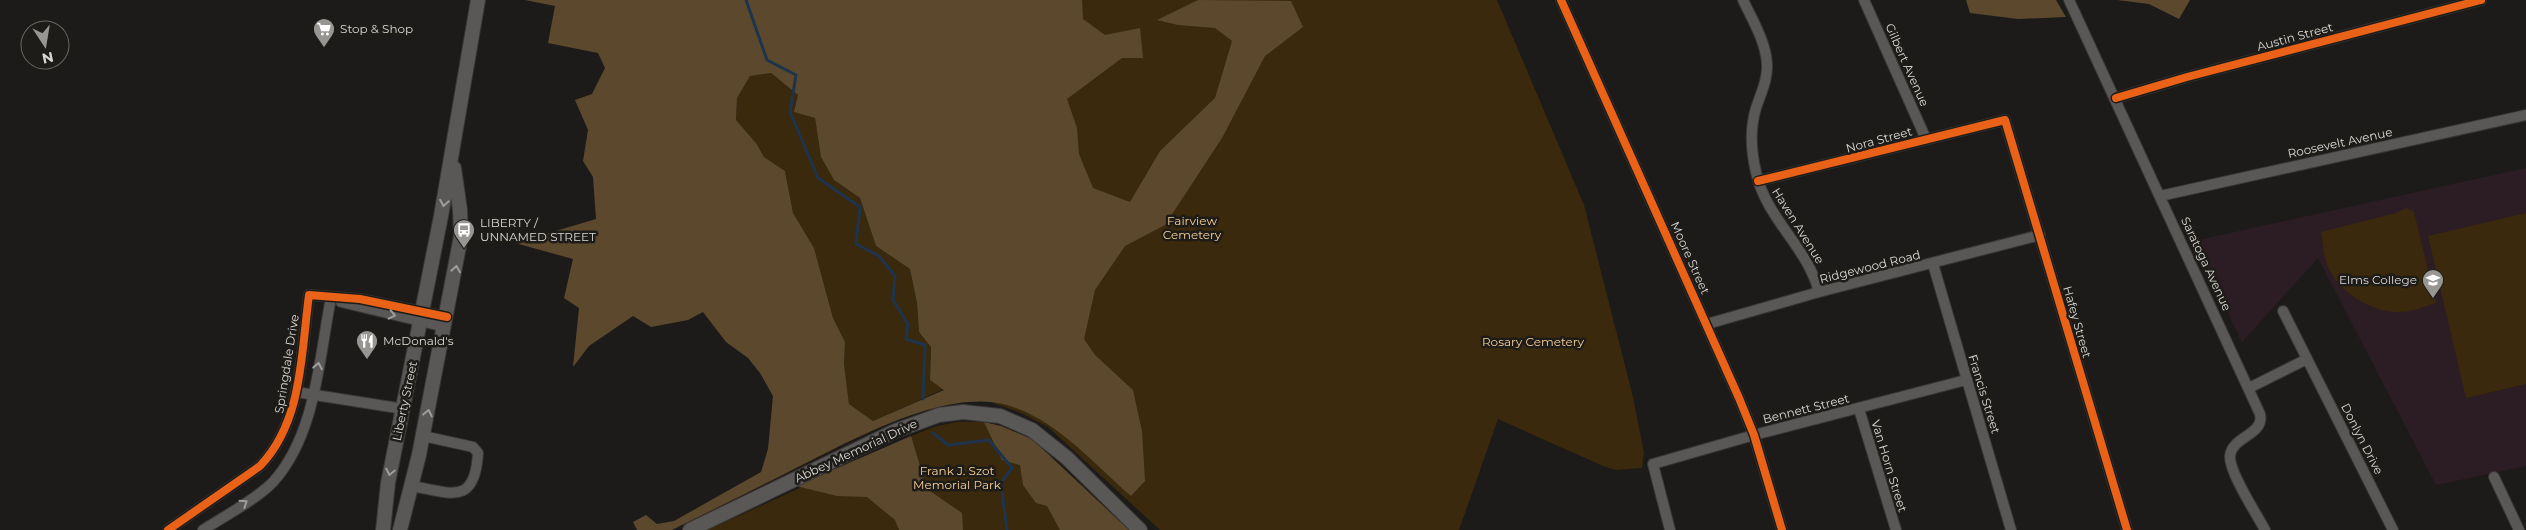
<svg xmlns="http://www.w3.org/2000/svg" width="2526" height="530" font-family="Montserrat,sans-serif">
<rect width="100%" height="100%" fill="#1d1b19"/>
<!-- education -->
<path fill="#2c1d24" d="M2526,168v298l-90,19 -118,-227 -76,84 -48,-101z"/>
<!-- green -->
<path fill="#3a290c" d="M1035,0h462l87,205 49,192 11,56 -2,15 -26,2 -13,-4 -105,-47 -39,111h-299l-112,-103 -29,-15 -29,-10z
M771,73l27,22 4,18 13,4 6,40 13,23 26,18 16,48 34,23 7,34 2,29 12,15 -1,33 14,9 -71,32 -24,-17 -5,-40 1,-22 -12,-24 -19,-70 -21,-35 -8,-42 -21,-14 -8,-14 -20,-23 1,-22 12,-22z
M2406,208l8,4 22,91c-12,4 -24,9 -37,9 -25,1 -56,-18 -68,-39 -7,-11 -8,-28 -10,-41l75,-19z
M2526,213v171l-60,14 -38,-162z
M957,422h27l142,108h-418l203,-93v-1l26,-10z"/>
<!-- forest -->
<path fill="#5c492d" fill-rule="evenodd" d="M525,0h557l1,19 22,16 35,-7 3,30h-21l-55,41 10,29 2,26 14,34 37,14 30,-51 55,-53 17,-57 -17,-13 -37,-3 -21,-5 41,-20 93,1 12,26 -38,29 -43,82 -57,87 -40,21 -30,44 -11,49 11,16 38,35 9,41 3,50 -14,15c-38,-33 -75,-77 -124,-91 -63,-18 -158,37 -213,64 -41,21 -82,41 -122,61h-35l-4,-8 13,-7 11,9 17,-3 87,-49 7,-23 5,-53 -13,-23 -12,-15 -22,-16 -23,-30 -15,8 -37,7 -18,-11 -44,30 -16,21 6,-59 -15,-10 9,-39 -58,-16 81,-24 -3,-42 -10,-16 5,-31 -13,-30 17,-6 13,-26 -7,-15 -50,-10 7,-37zM771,73l27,22 -4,17 21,6 6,39 13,23 26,18 16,48 34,23 7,34 2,29 12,15 -1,33 14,10 -71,31 -24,-17 -5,-40 1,-22 -12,-24 -19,-70 -21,-35 -8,-42 -21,-14 -8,-14 -20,-23 1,-22 13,-22z
M1966,0h90l10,17 -48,2 -48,-6z
M2117,0h73l-11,19 -30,-15z
M984,422l17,4 31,13 97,91h-69l-13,-24 -11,-3 -13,-18 -3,-20 -18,-5z
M911,436l16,53 35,24 1,17h-64l-4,-10 -28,-23 -30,-1 -41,-10z"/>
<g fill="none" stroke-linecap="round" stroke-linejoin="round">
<!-- stream -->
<path stroke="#1d344c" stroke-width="3" d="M746,0l21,60 29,15 -6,37 28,66 42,29 -4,37 23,12 16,20 -2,24 15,24 -2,15 19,6 -2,54
M933,433l15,12 41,-5 23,28 -11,15 6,47"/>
<!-- street casing -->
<g stroke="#393736" stroke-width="12">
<path id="street" d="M1561,0l178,398 15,37 28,95
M1743,0c9,19 23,42 24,64 1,15 -6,29 -11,44 -6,20 -5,43 0,64 10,47 51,74 63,120
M1864,0l62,139
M2069,0l191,414c5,21 -28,22 -30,42 -1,16 26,57 35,74
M2116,98l71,-21 294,-77
M1758,181l247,-61 122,410
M2160,196l366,-81
M1933,264l78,266
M341,302l104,25
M2283,311l110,219
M1707,324l112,-32 221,-57
M2249,388l58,-29
M296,392l108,17
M1859,409l37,121
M2494,477l25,53
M412,486c39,7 63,20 66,-33l-5,-6 -50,-11
M168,530l92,-64c43,-45 41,-113 49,-171l51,4 87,18
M203,530c20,-13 54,-31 70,-48 43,-47 46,-124 58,-184
M1670,530l-17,-66 101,-29 212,-55"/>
</g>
<!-- secondary casing -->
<g stroke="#393736" stroke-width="16">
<path id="secondary" d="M383,530l5,-47 53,-267 37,-216
M400,530l19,-75 42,-219 -1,-26 -6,-42
M690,530l205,-99 44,-16 24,-3 37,4 32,14 35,28 73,72"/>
</g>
<!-- street -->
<use href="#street" stroke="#595857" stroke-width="10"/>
<!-- secondary -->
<use href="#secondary" stroke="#595857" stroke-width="14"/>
<!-- cycleway casing -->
<g stroke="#1e1c18" stroke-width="11">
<path id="cycleway" d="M1561,0l178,398 15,37 28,95
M2116,98l71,-21 294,-77
M1758,181l247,-61 122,410
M168,530l92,-64c43,-45 41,-113 49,-171l51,4 87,18"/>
</g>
<!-- cycleway -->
<use href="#cycleway" stroke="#ea6118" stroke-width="8"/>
</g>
<!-- one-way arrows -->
<defs><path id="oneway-chevron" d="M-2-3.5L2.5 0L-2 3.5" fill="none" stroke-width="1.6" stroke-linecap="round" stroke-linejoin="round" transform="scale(1.25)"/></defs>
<g stroke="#a09e9c">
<use href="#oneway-chevron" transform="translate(444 203) rotate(100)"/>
<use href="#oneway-chevron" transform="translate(456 269) rotate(-81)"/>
<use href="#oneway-chevron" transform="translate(392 315) rotate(13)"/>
<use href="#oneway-chevron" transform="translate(318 366) rotate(-79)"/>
<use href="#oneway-chevron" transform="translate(428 413) rotate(-78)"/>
<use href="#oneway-chevron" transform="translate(390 472) rotate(102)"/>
<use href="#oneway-chevron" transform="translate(244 503) rotate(-34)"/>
</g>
<!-- icons -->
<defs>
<g id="supermarket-pin" transform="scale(1.125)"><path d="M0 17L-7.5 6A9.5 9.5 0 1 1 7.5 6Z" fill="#989693" stroke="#1e1c18"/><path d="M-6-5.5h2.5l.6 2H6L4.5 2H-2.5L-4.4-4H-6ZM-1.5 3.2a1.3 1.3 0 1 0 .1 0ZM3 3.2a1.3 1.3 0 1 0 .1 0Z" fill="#fff"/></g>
<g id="bus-pin" transform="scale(1.125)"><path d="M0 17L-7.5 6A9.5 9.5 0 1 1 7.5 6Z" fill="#989693" stroke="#1e1c18"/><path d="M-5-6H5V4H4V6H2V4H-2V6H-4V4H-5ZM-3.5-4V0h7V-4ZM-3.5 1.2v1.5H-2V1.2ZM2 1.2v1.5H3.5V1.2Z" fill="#fff"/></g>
<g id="university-pin" transform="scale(1.125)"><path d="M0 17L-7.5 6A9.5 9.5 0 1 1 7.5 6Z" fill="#989693" stroke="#1e1c18"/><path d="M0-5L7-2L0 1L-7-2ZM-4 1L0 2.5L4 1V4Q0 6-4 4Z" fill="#fff"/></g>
<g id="restaurant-pin" transform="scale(1.125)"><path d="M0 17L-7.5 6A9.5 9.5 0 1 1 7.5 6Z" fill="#989693" stroke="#1e1c18"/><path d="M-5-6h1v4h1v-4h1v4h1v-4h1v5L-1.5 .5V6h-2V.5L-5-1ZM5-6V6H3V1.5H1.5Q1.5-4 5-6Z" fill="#fff"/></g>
</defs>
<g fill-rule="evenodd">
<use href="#supermarket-pin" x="324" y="29"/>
<use href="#bus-pin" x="464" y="230"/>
<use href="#university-pin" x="2433" y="280"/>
<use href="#restaurant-pin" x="367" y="341"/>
</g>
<g text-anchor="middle" stroke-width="5" stroke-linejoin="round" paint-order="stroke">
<!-- poi labels -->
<g font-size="12" fill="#dad8d5" stroke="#1e1c18" text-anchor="start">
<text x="340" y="33">Stop &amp; Shop</text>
<text x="480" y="227">LIBERTY /<tspan x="480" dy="14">UNNAMED STREET</tspan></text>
<text x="2417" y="284" text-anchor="end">Elms College</text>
<text x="383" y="345">McDonald's</text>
</g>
<!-- street labels -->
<g font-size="12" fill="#dad8d5" stroke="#1e1c18">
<text transform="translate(2295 37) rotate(-15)" y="4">Austin Street</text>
<text transform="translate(1907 65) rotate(66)" y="4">Gilbert Avenue</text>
<text transform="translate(1879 140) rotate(-15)" y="4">Nora Street</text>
<text transform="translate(2340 143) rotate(-12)" y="4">Roosevelt Avenue</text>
<text transform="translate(1798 226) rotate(58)" y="4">Haven Avenue</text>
<text transform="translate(1690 258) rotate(66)" y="4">Moore Street</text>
<text transform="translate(2206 264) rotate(65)" y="4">Saratoga Avenue</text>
<text transform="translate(1870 267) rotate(-14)" y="4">Ridgewood Road</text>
<text transform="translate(2077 322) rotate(74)" y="4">Hafey Street</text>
<text transform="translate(287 364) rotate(-81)" y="4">Springdale Drive</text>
<text transform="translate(1984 394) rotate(73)" y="4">Francis Street</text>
<text transform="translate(405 401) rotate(-78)" y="4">Liberty Street</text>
<text transform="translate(1806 409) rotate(-14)" y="4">Bennett Street</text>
<text transform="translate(2362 439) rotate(63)" y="4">Donlyn Drive</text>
<text transform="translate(856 451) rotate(-25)" y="4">Abbey Memorial Drive</text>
<text transform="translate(1889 466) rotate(73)" y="4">Van Horn Street</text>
</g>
<!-- park labels -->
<g font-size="12" fill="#f7cf96" stroke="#1e1c18">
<text x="1192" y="225">Fairview<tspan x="1192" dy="14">Cemetery</tspan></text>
<text x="1533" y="346">Rosary Cemetery</text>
<text x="957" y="475">Frank J. Szot<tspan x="957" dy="14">Memorial Park</tspan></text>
</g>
</g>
<!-- north arrow -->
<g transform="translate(45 45) rotate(168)"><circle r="24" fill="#1e1c18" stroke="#696764"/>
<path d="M0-4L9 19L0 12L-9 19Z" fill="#989693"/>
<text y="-8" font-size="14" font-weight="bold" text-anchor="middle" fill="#dad8d5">N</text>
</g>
</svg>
